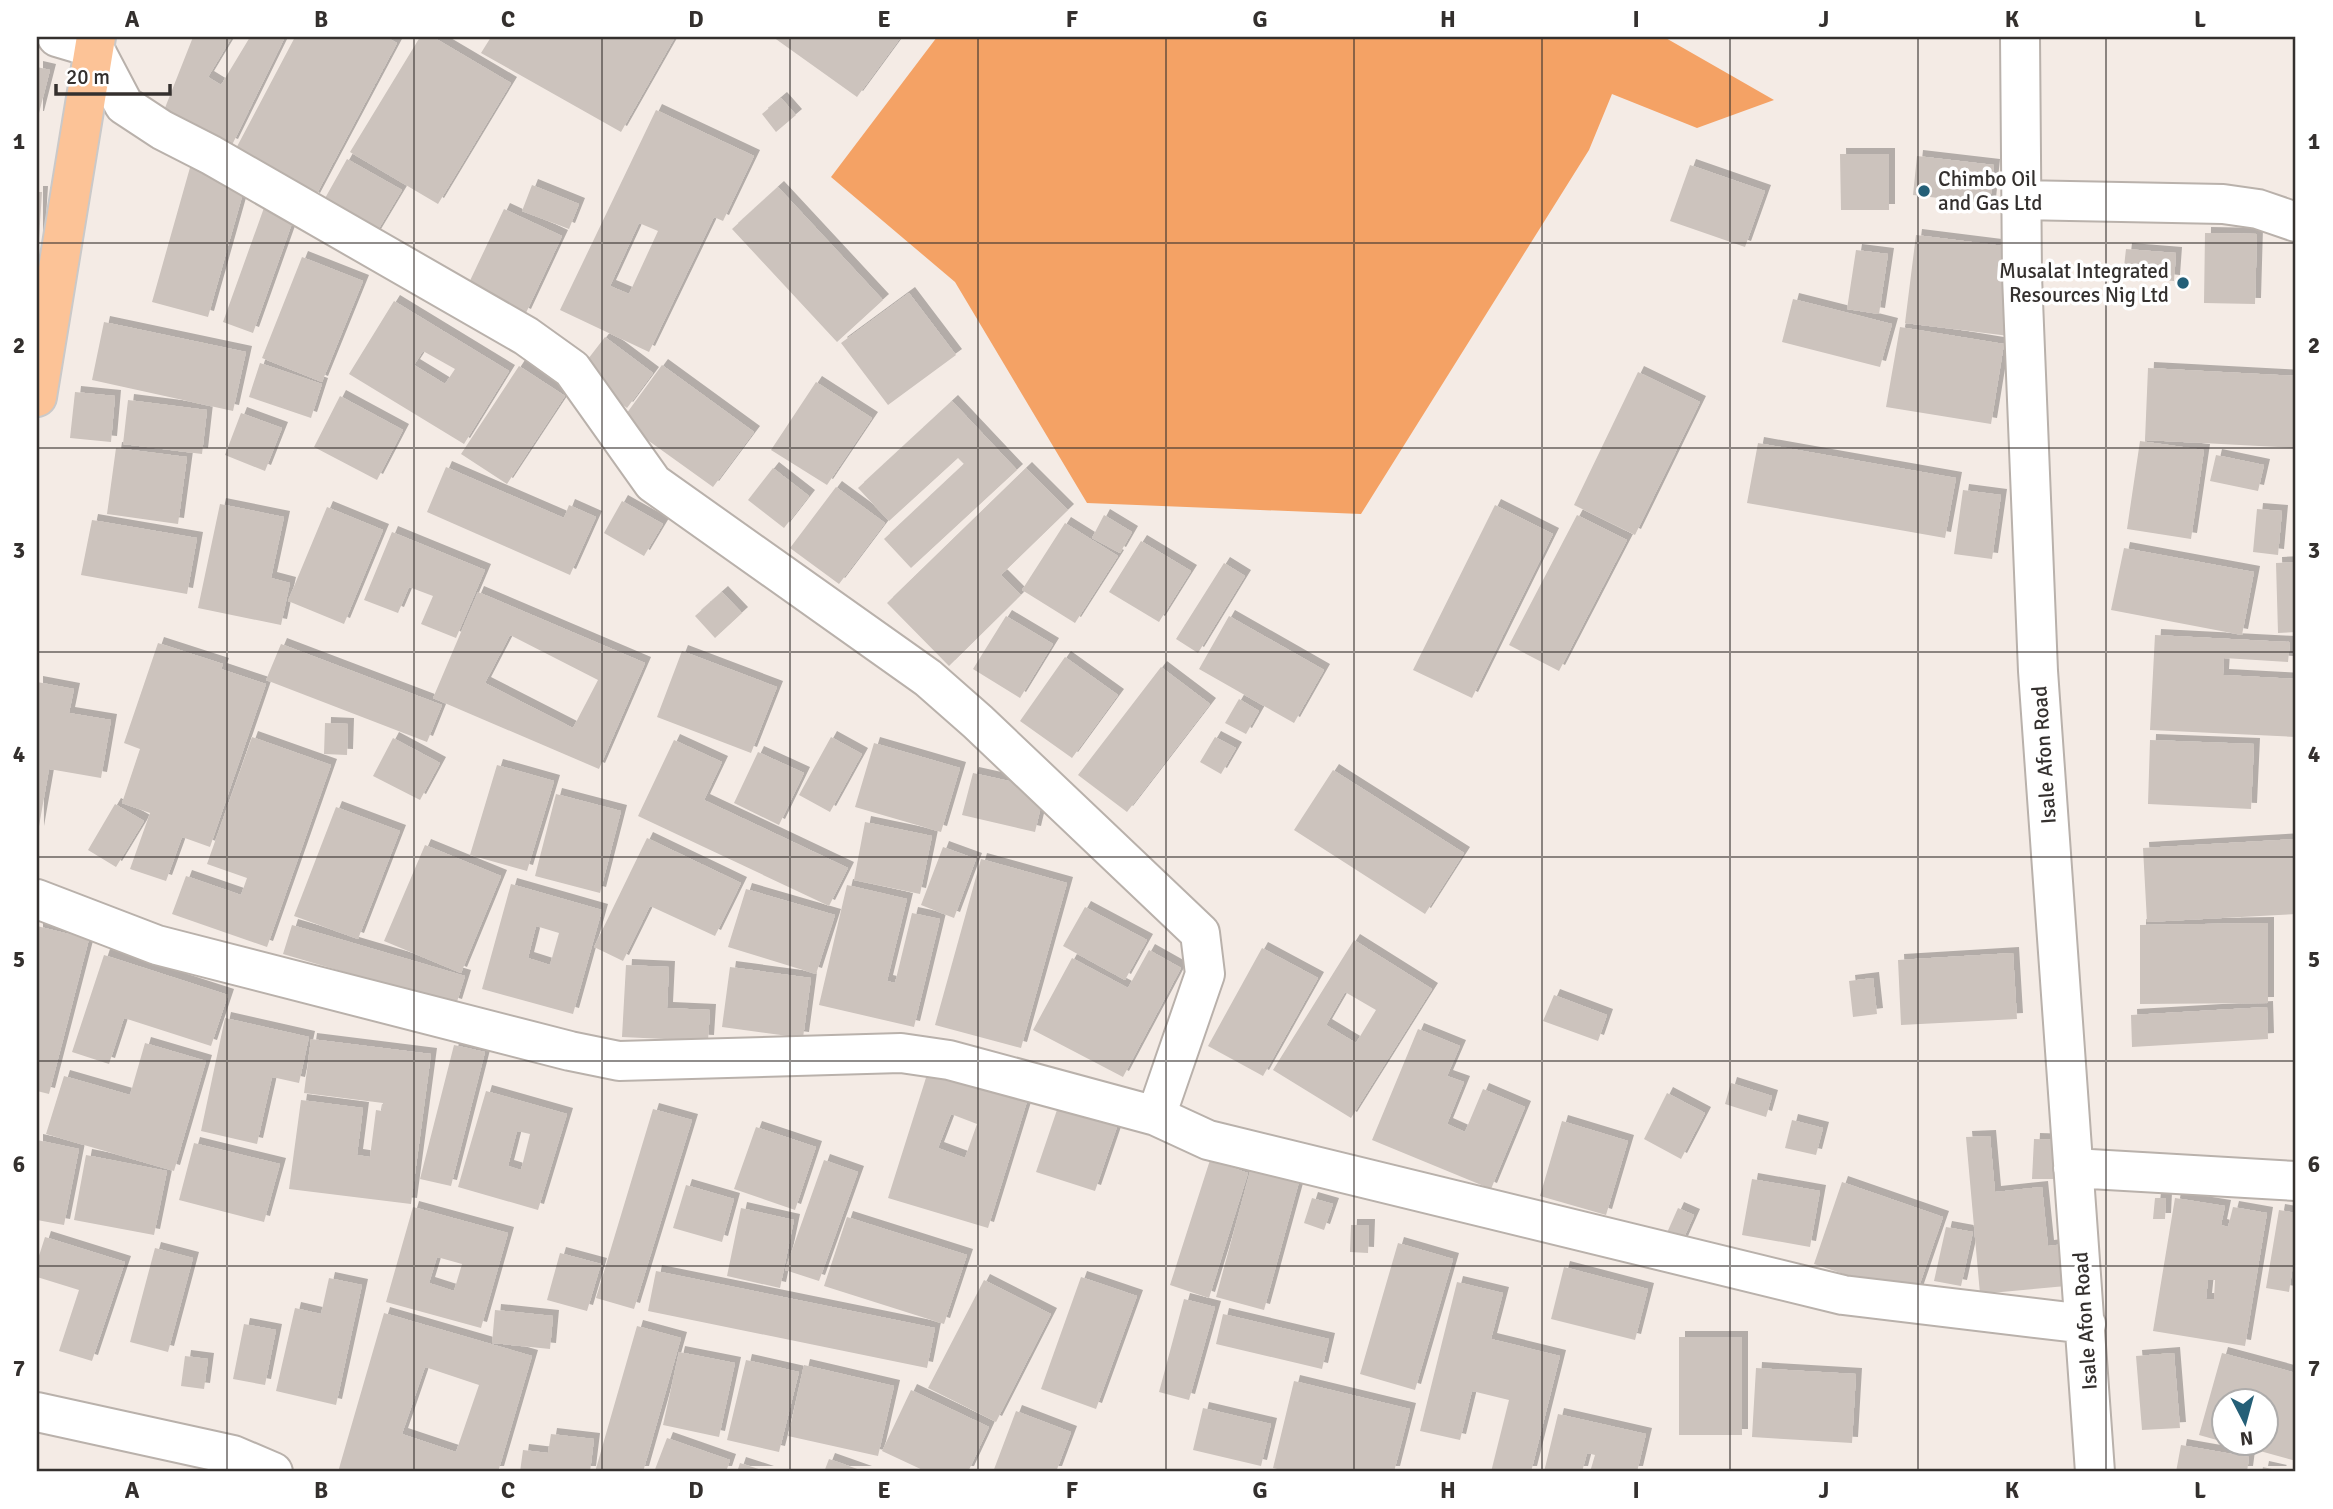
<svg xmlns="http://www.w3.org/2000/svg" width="2333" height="1509" font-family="Signika,sans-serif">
<defs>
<filter id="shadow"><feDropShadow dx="6" dy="-6" stdDeviation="0" flood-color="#0004"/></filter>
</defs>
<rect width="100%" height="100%" fill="#f4ebe5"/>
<!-- forest -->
<path fill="#f4a265" d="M937,37h727l110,63 -77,28 -85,-34 -23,56 -228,364 -274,-11 -132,-221 -124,-105z"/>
<!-- building -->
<path fill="#ccc3bd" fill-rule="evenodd" filter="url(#shadow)" d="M193,37h39l-24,40 13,8 29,-48h35l-53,108 -71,-27z
M295,37h91l11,6 -83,156 -82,-43z
M420,37h13l78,46 -73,121 -88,-52z
M491,37h184l-54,95 -140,-79z
M773,37h128l-44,60z
M37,67l13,3 -12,47h-1z
M781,98l15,17 -20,17 -14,-18z
M656,110l98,46 -31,65 -9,-4 -65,135 -89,-42zM639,223l19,8 -29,63 -19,-8z
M1840,154h49v56h-48z
M1917,156l77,9 -4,39 -77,-9z
M347,159l55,31 -30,50 -53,-31z
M191,164l56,15 -39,138 -56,-15z
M1690,165l75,26 -20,56 -75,-26z
M532,185l47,19 -10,25 -47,-18z
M778,187l105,113 -46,42 -105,-113z
M37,192h5l-3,47 -2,-1z
M265,205l30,10 -42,118 -30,-11z
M504,209l58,27 -37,79 -58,-28z
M2205,233l52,1 -2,70 -51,-1z
M1916,235l104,13 -11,88 -104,-13z
M2126,249l50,4 -2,28 -51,-5z
M1856,250l32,4 -9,60 -32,-5z
M302,257l61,24 -41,101 -60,-24z
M909,293l47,62 -68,50 -47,-62z
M1793,299l99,25 -12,43 -98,-25z
M394,301l115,70 -45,73 -115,-70zM423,351l32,18 -10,15 -31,-19z
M104,322l142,30 -13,59 -141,-31z
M1900,327l104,17 -13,80 -105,-17z
M605,337l48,36 -26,35 -49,-36z
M260,363l62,21 -11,34 -62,-21z
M662,365l92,67 -41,55 -92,-66z
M519,366l46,30 -58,88 -46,-30z
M2148,368l148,8v72l-151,-8z
M1638,372l62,30 -65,133 -61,-30z
M816,382l56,36 -45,67 -56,-35z
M75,392l40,4 -4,46 -41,-4z
M340,396l63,34 -26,50 -63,-33z
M128,400l79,10 -5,44 -79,-10z
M952,401l65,69 -106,98 -27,-29 80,-75 -6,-6 -69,63 -31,-33z
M241,413l41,15 -17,43 -40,-16z
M2140,441l64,9 -13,89 -64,-10z
M1758,443l198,35 -11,60 -198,-35z
M116,448l71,9 -9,67 -71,-10z
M2216,455l48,10 -6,26 -48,-10z
M446,467l118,51 5,-13 27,12 -26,58 -143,-63z
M773,468l36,28 -25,32 -36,-28z
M1026,468l42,42 -67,65 20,20 -72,71 -62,-63z
M836,487l49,36 -46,61 -49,-36z
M1963,490l38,5 -9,64 -38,-5z
M622,501l41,23 -19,32 -40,-23z
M220,504l64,13 -13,61 19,5 -9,42 -83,-17z
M1495,505l58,29 -81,164 -59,-28z
M327,507l56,23 -39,94 -56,-23z
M2257,509l25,2 -4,44 -25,-3z
M1104,515l28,17 -12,21 -28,-15z
M1577,515l50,25 -68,131 -50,-26z
M92,520l105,18 -10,56 -106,-19z
M1065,523l53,33 -43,67 -53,-33z
M392,532l93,38 -29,68 -35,-14 12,-28 -24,-9 -11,26 -34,-13z
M1141,541l50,30 -32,51 -50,-30z
M2124,548l130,24 -12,63 -131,-25z
M2296,562v70l-18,1 -2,-70z
M1224,563l21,13 -47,77 -22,-14z
M478,592l167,71 -46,106 -166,-71zM510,635l88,45 -25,48 -88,-45z
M722,592l20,21 -27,25 -20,-22z
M1006,616l47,28 -33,54 -47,-29z
M1229,616l95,54 -30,53 -95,-54z
M2155,635l135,7 -2,20 -64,-4 -1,17 73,4v58l-146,-7z
M158,643l65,21 -2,5 45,15 -56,163 -28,-10 -16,44 -36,-12 20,-56 -28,-10 18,-54 -16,-6z
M281,644l161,61 -15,37 -161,-62z
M682,651l95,36 -26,66 -94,-36z
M1065,657l53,38 -46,63 -52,-37z
M1161,667l49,37 -83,108 -49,-37z
M37,682l37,7 -5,24 42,7 -10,58 -52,-9 -11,63z
M1239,699l20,12 -13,23 -21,-11z
M325,723l23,1 -1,31 -23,-1z
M252,737l79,28 -64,182 -95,-33 14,-38 55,19 6,-17 -40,-14z
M831,737l31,17 -32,58 -31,-17z
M1215,737l21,11 -15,26 -21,-12z
M393,738l47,25 -20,37 -47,-24z
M674,740l48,22 -18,38 144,68 -19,38 -191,-90z
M2150,740l104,4 -3,65 -103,-5z
M874,743l86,25 -19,64 -86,-25z
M758,752l46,21 -25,52 -45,-22z
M497,765l57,16 -27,90 -57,-16z
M1333,770l131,83 -39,61 -131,-84z
M973,773l72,16 -10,43 -73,-17z
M556,794l65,17 -21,82 -65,-17z
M115,804l29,17 -28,46 -28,-17z
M336,807l64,24 -42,108 -64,-23z
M865,822l67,14 -12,58 -66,-14z
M647,838l94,45 -26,53 -65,-30 -27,55 -29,-14z
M2296,839v75l-149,8 -4,-74z
M425,845l76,31 -40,97 -77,-32z
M943,847l33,12 -22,59 -33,-13z
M981,859l86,24 -46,165 -86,-23z
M511,884l91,26 -29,104 -91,-25zM536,926l23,7 -9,32 -22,-7z
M847,885l60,14 -20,82 8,2 17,-70 28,6 -26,108 -95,-22z
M746,889l89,26 -19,59 -88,-27z
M1085,907l62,33 -22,40 -62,-34z
M2268,923v80l-128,1v-79z
M292,925l173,51 -9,29 -173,-51z
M37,926l52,13 -40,155 -12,-3z
M1354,940l78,49 -81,129 -78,-48zM1345,992l31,18 -20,33 -30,-18z
M1262,948l56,30 -55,98 -55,-30z
M1149,950l32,18 -58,109 -90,-47 39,-72 56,30z
M2013,953l4,66 -116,6 -3,-65z
M104,955l124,40 -17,51 -87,-28 -15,46 -37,-12z
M626,965l43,2 -2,41 43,2 -2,31 -86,-4z
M730,967l81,11 -8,60 -81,-11z
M1873,978l4,36 -24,3 -4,-36z
M1554,995l53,20 -9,26 -55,-20z
M2267,1007l1,32 -136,8 -1,-32z
M225,1018l84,19 -10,46 -27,-6 -15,67 -56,-13z
M1418,1029l42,17 -13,30 17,6 -17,42 18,8 18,-43 42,18 -34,82 -119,-49z
M311,1039l120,15 -20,150 -122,-15 12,-89 62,8 -6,47 13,2 6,-47 6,1 1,-8 -79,-10z
M145,1043l61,18 -32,110 -128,-37 18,-58 66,19z
M454,1045l31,7 -34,134 -31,-7z
M930,1065l99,30 -41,133 -100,-30zM951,1114l26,10 -12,34 -27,-10z
M1731,1083l41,13 -6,21 -41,-13z
M486,1091l81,23 -29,96 -80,-23zM517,1131l13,3 -9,36 -13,-4z
M1667,1093l38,20 -24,46 -37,-20z
M1060,1101l59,20 -24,70 -59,-19z
M653,1109l39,11 -58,189 -38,-11z
M1792,1120l31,8 -7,27 -31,-7z
M1562,1121l66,20 -22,74 -66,-19z
M756,1127l60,20 -21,63 -61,-21z
M1990,1136l5,56 47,-5 6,59 25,-3 4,42 -97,9 -14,-157z
M2034,1139l31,1 -1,39h-32z
M37,1140l42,9 -15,76 -27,-5z
M194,1143l86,21 -16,58 -85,-22z
M86,1155l81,16 -13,64 -80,-15z
M824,1160l34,12 -39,109 -34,-11z
M1210,1160l38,13 -39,125 -39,-13z
M1251,1168l48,14 -35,128 -48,-13z
M1752,1179l68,12 -10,56 -68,-12z
M1842,1182l101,35 -28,81 -101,-34z
M686,1185l48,14 -12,43 -49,-14z
M1312,1198l21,6 -9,26 -20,-7z
M2155,1198h11l-1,21h-12z
M2175,1198l50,8 -4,19 7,2 5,-20 34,6 -22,133 -92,-15zM2208,1280h7l-1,19h-8z
M413,1207l95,26 -27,95 -95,-26zM437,1257l25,7 -8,27 -25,-8z
M741,1208l53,12 -14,68 -53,-12z
M1678,1208l16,7 -16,36 -16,-7z
M2279,1210l17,3v32l-7,47 -23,-4z
M847,1217l120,38 -23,69 -120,-38z
M1351,1225h18l-1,28 -18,-1z
M1946,1227l27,5 -12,54 -27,-5z
M45,1237l80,25 -33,99 -33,-10 20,-61 -42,-13v-15z
M1398,1243l55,16 -38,131 -55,-16z
M155,1248l38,10 -25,94 -38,-10z
M560,1253l41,11 -14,47 -40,-11z
M1564,1267l84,22 -13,51 -84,-21z
M656,1271l279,57 -8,40 -279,-57z
M1081,1277l56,19 -41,113 -55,-20z
M329,1278l33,7 -26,120 -60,-14 19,-83 26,6z
M984,1280l67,34 -55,108 -68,-34z
M1457,1282l46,11 -12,46 69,17 -29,116h-40l18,-72 -37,-9 -12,49 -40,-9z
M1184,1299l31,8 -26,93 -30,-8z
M495,1310l58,6 -3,33 -58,-6z
M384,1313l148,43 -34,116h-160zM425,1367l54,18 -23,67 -54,-18z
M1223,1314l106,25 -7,30 -106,-25z
M244,1324l32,6 -11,55 -32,-6z
M637,1326l44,12 -38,134h-48z
M1679,1337h63v98h-63z
M679,1352l56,11 -16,74 -56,-12z
M2174,1353l6,75 -38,2 -6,-74z
M2222,1353l74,20v88l-65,-18 35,-1v-42h-42v42l-25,-7z
M185,1356l23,3 -4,30 -23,-3z
M746,1360l53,12 -20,80 -52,-12z
M804,1365l90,21 -16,70 -90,-20z
M1756,1368l100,6 -4,69 -100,-6z
M1294,1381l116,28 -16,63h-104l-17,-4z
M911,1390l78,37 -21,45h-41l-45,-21z
M1203,1408l68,16 -10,42 -68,-16z
M1016,1411l55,21 -15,40h-63z
M1558,1414l88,20 -9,38h-47l5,-17 -8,-2 -5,19h-38z
M551,1434l43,5 -4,33h-70l3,-22 25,3z
M667,1438l63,22 -4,12h-72z
M2181,1445l68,12 -2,15h-71z
M829,1459l37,13h-42z
M740,1463l28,9h-31z
M2263,1467l18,4 -1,1h-18z"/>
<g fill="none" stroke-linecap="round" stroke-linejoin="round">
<!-- minor casing -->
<g stroke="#b9b1ab" stroke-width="42">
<path id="minor" d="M57,37l37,11 30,57 38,25 49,25 315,181 46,33 81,114 275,195 50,44 222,211 5,41 -49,142
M2020,37l2,239 16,395 57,801
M2021,200l202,4 35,5 38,13
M37,899l120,46 413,106 49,10 282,-8 48,7 207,56 52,24 635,155 243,29
M2073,1168l223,13
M37,1412l196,43 40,17"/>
</g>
<!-- major casing -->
<g stroke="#cac9c9" stroke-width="42">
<path id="major" d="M37,397l59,-360"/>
</g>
<!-- minor -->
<use href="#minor" stroke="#fff" stroke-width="38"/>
<!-- major -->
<use href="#major" stroke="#fcc397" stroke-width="38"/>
</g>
<!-- grid -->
<path fill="none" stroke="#34302e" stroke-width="2" stroke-opacity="0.55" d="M227,37v1435M414,37v1435M602,37v1435M790,37v1435M978,37v1435M1166,37v1435M1354,37v1435M1542,37v1435M1730,37v1435M1918,37v1435M2106,37v1435M37,243h2259M37,448h2259M37,652h2259M37,857h2259M37,1061h2259M37,1266h2259"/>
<!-- markers -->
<g fill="#245f77" stroke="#fff" stroke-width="2.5">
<circle cx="1924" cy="191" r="7"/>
<circle cx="2183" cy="283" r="7"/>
</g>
<g text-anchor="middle" stroke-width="7" stroke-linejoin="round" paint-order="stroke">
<!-- poi labels -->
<g font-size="21" fill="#34302e" stroke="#fff" text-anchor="start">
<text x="1938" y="186">Chimbo Oil<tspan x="1938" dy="24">and Gas Ltd</tspan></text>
<text x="2169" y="278" text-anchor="end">Musalat Integrated<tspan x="2169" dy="24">Resources Nig Ltd</tspan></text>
</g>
<!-- street labels -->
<g font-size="21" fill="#34302e" stroke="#fff">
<text transform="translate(2044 755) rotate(-94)" y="7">Isale Afon Road</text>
<text transform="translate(2085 1321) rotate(-94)" y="7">Isale Afon Road</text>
</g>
</g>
<!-- border -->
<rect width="2333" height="1509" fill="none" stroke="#ffffff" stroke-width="77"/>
<!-- north arrow -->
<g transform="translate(2245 1422) rotate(174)"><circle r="33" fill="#ffffff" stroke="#aeacab" stroke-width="2"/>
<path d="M0-5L12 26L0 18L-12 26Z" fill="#245f77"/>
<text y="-10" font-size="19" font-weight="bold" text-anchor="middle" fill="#34302e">N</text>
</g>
<!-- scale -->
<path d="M56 84v10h114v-10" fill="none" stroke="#34302e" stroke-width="3.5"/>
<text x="66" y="84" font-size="21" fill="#34302e" stroke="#ffffff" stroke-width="5" paint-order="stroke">20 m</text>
<rect x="38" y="38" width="2256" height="1432" fill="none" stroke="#34302e" stroke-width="2.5"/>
<g font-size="23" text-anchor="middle" font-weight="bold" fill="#34302e">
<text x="132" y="27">A</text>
<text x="321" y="27">B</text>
<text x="508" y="27">C</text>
<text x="696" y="27">D</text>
<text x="884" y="27">E</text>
<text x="1072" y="27">F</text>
<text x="1260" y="27">G</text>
<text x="1448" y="27">H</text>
<text x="1636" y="27">I</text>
<text x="1824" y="27">J</text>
<text x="2012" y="27">K</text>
<text x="2200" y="27">L</text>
<text x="19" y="149">1</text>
<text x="2314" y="149">1</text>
<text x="19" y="353">2</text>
<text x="2314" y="353">2</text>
<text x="19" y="558">3</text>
<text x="2314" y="558">3</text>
<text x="19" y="762">4</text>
<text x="2314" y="762">4</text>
<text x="19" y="967">5</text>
<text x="2314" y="967">5</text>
<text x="19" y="1172">6</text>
<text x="2314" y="1172">6</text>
<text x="19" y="1376">7</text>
<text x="2314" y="1376">7</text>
<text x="132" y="1498">A</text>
<text x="321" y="1498">B</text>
<text x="508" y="1498">C</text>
<text x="696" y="1498">D</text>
<text x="884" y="1498">E</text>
<text x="1072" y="1498">F</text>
<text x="1260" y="1498">G</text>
<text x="1448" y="1498">H</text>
<text x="1636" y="1498">I</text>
<text x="1824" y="1498">J</text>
<text x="2012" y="1498">K</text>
<text x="2200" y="1498">L</text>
</g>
</svg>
